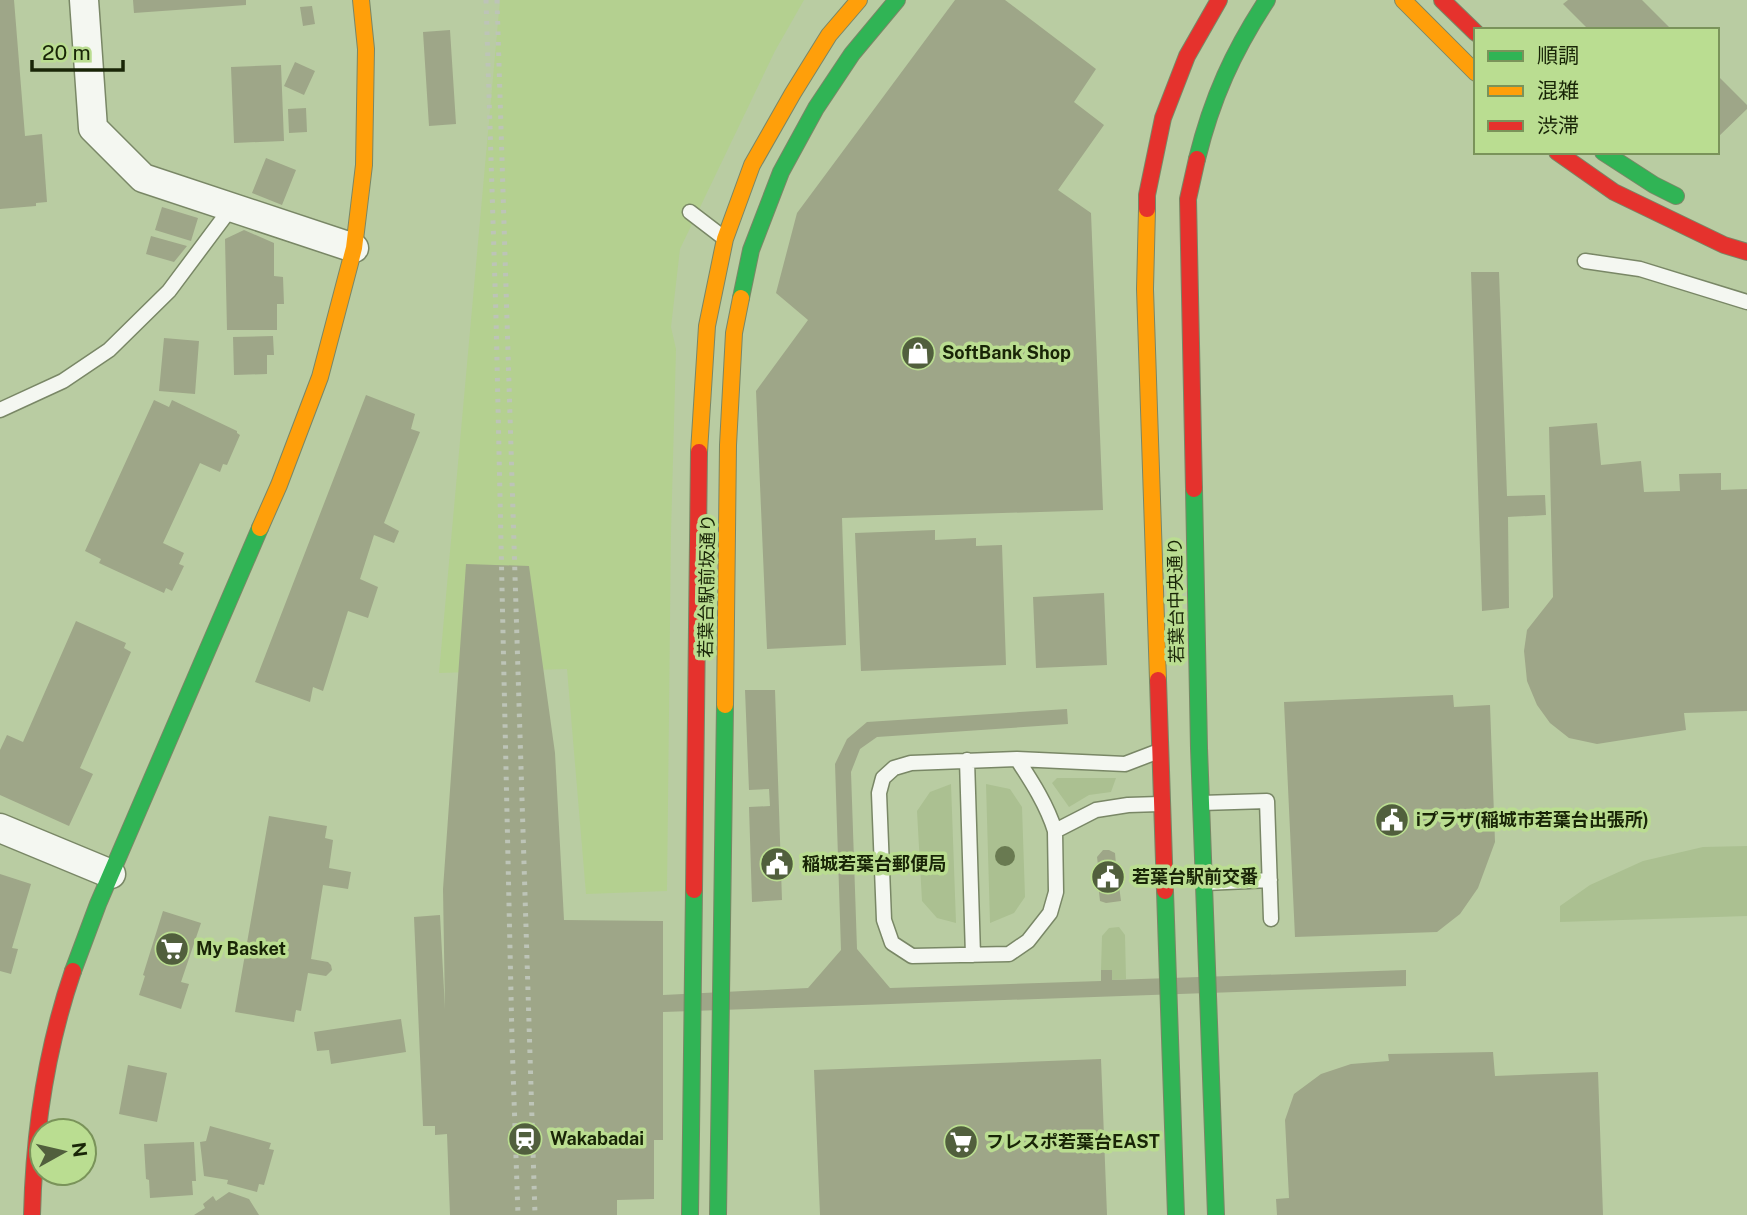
<svg xmlns="http://www.w3.org/2000/svg" width="1747" height="1215" font-family="'Public Sans','Noto Sans JP',sans-serif">
<rect width="100%" height="100%" fill="#b9cca2"/>
<!-- built -->
<path fill="#b4d090" d="M500,0h304l-29,51 -95,198 -9,78 5,22 -5,184 -4,358 -81,3 -19,-225 -128,4z"/>
<!-- green -->
<path fill="#abc091" d="M1057,778h59l-5,14 -22,3 -20,12 -17,-24z
M951,784l5,139 -19,-5 -15,-17 -5,-90 13,-19z
M986,784l24,5 12,18 3,90 -11,16 -24,10z
M1747,846v70l-187,6v-16l30,-21 53,-24 60,-14z
M1119,927l6,8 1,44 -14,1 -1,-10h-10l1,-34 7,-8z"/>
<!-- building -->
<path fill="#9ea688" d="M0,0h14l11,136 17,-2 5,68 -11,1v3l-36,3z
M133,0h113v5l-112,8z
M955,0h50l91,69 -22,33 30,23 -46,65 33,23 12,297 -261,8 4,127 -79,4 -11,-258 52,-71 -32,-27 21,-80z
M1568,0h74l30,30h-83l-26,-26z
M312,6l3,18 -12,2 -3,-19z
M450,30l6,94 -27,2 -6,-94z
M295,62l20,9 -11,24 -20,-9z
M281,65l3,76 -50,2 -3,-76z
M1717,75l30,30v4l-30,29z
M306,108l1,24 -18,1 -1,-24z
M266,158l30,12 -14,35 -30,-12z
M162,207l36,11 -7,23 -36,-11z
M244,230l30,13v33l9,1 1,27h-7v26h-50l-2,-91z
M151,236l36,10 -13,16 -28,-8z
M1471,272h28l8,224 38,-1 1,20 -38,2 1,91 -27,3z
M273,336l1,19h-7v19l-33,1 -1,-38z
M164,338l35,3 -4,53 -36,-3z
M366,395l49,19 -4,15 9,3 -36,91 15,8 -5,12 -20,-8 -14,44 18,8 -10,31 -20,-7 -25,80 -10,-4 -3,15 -55,-20z
M154,400l15,7 3,-7 65,31v2l3,2 -13,30 -4,-1 -3,8 -20,-9 -37,80 21,10 -5,11 5,2 -12,25 -6,-3 -2,5 -65,-30 2,-4 -16,-8z
M1597,423l4,42 40,-4 3,31 36,-1 -1,-17 42,-1v17l26,-1v222l-63,2 2,17 -89,14 -28,-6 -19,-15 -13,-18 -10,-24 -3,-30 3,-21 26,-33 -4,-170z
M935,530v10l41,-2v8l26,-1 4,120 -145,6 -6,-138z
M466,564l63,2 26,187 9,167 99,1v74l145,-7 33,-38 -6,-186 12,-25 20,-17 200,-13 1,15 -191,13 -17,12 -9,23 6,177 33,39 211,-7v-11h11v10l294,-10v16l-743,26v128h-9v59l-37,1v15h-167l-3,-81 -12,1v-9h-12l-9,-209 26,-2 5,94 -2,-120z
M1104,593l3,72 -71,3 -3,-71z
M76,621l50,22 -2,5 7,4 -51,116 13,6 -24,52 -69,-31v-45l7,-15 16,7z
M745,690h30l7,210 -30,2 -3,-95 21,-1 -1,-17 -20,1z
M1453,695l1,12 36,-2 5,137 -17,46 -18,26 -23,18 -142,5 -11,-235z
M269,816l58,10 -2,12 8,2 -4,28 22,4 -3,17 -25,-4 -12,74 17,3 3,3 1,5 -6,6 -18,-3 -7,38 -5,-1 -2,12 -59,-10z
M1103,850h6l6,3 1,12 4,2 1,7 -3,4 3,23 -15,2 -6,-2 -1,-9 3,-3 -2,-11 -4,-2 -1,-7 3,-4 -1,-8z
M0,874l31,10 -19,64 6,1 -7,25 -11,-3z
M163,911l38,12 -20,59 8,2 -8,25 -42,-14 6,-19 -2,-1z
M401,1019l5,33 -75,12 -2,-14 -12,1 -3,-19z
M1493,1052l2,24 103,-4 5,143h-326l-1,-16 13,-1 -4,-78 9,-26 27,-20 30,-10 38,-3 -1,-7z
M1101,1059l6,156h-287l-6,-145z
M128,1065l39,8 -10,49 -38,-8z
M210,1126l61,17 -2,6 5,1 -10,35 -5,-1 -2,8 -30,-8 1,-4 -24,-4 -4,-34 6,-1z
M194,1142l2,39h-4l1,14 -43,3 -1,-18 -3,-1 -2,-35z
M229,1192l20,7 10,16h-65l11,-7 -2,-4 10,-8 3,5z"/>
<g fill="none" stroke-linecap="round" stroke-linejoin="round">
<!-- lane casing -->
<g stroke="#798766" stroke-width="17">
<path id="lane" d="M690,212l34,26
M1585,261l55,8 107,33
M0,410l63,-29 46,-31 60,-59 62,-83
M1159,751l-34,13 -108,-5 -106,4 -17,5 -11,10 -4,15 5,127 8,23 20,13 97,-2 19,-13 22,-28 6,-21 -1,-61 41,-21 32,-5 32,-1
M1017,759c15,23 30,46 38,72
M967,760l6,195
M1201,803l66,-2 4,118
M1205,883l65,-3"/>
</g>
<!-- street casing -->
<g stroke="#798766" stroke-width="31">
<path id="street" d="M84,0l9,128 50,50 211,70
M0,828l111,46"/>
</g>
<!-- fast casing -->
<g stroke="#798766" stroke-width="18">
<path id="fast" d="M1603,152l51,33 22,11
M1197,159c15,-61 36,-107 70,-159
M741,298l10,-48 30,-78 35,-64 36,-54 45,-54
M1194,489l5,259 17,467
M1165,891l11,324
M73,971l25,-67 162,-376
M690,1215l4,-325
M718,1215l7,-510"/>
</g>
<!-- slow casing -->
<g stroke="#798766" stroke-width="18">
<path id="slow" d="M1403,0l73,73
M1147,209l-2,80 13,391
M699,452l8,-126 18,-87 27,-74 41,-72 36,-58 30,-35
M260,528l19,-43 41,-108 34,-129 10,-83 2,-116 -5,-49
M725,705l3,-260 6,-112 7,-35"/>
</g>
<!-- jam casing -->
<g stroke="#798766" stroke-width="18">
<path id="jam" d="M1442,0l34,33
M1557,152l57,40 110,53 23,7
M1147,209v-14l16,-77 24,-62 32,-56
M1194,489l-6,-290 9,-40
M1158,680l7,211
M694,890l5,-438
M32,1215c2,-84 14,-165 41,-244"/>
</g>
<!-- lane -->
<use href="#lane" stroke="#f4f7f1" stroke-width="14"/>
<!-- street -->
<use href="#street" stroke="#f4f7f1" stroke-width="28"/>
<!-- fast -->
<use href="#fast" stroke="#30b455" stroke-width="16"/>
<!-- slow -->
<use href="#slow" stroke="#ff9f0a" stroke-width="16"/>
<!-- jam -->
<use href="#jam" stroke="#e5322d" stroke-width="16"/>
<!-- rail -->
<path stroke="#bdc4b7" stroke-width="5" stroke-dasharray="3.5 7" stroke-linecap="butt" d="M486,0l10,316 16,724 6,175
M497,0l38,1215"/>
</g>
<!-- trees -->
<circle fill="#697a51" cx="1005" cy="856" r="10"/>
<!-- icons -->
<defs>
<g id="shop-disc" transform="scale(1.75)"><circle r="9.5" fill="#515f3d" stroke="#badd91"/><path d="M-5-2.5h2.3a2.7 3.5 0 0 1 5.4 0H5L5.5 6h-11ZM-1.5-2.5h3a1.5 2.3 0 0 0-3 0Z" fill="#fff"/></g>
<g id="civic-disc" transform="scale(1.75)"><circle r="9.5" fill="#515f3d" stroke="#badd91"/><path d="M-.6-6.5H3V-4.5H.6V-3L4-1V1h2V6H-6V1h2V-1L-.6-3ZM-1.2 2.5V6h2.4V2.5Z" fill="#fff"/></g>
<g id="supermarket-disc" transform="scale(1.75)"><circle r="9.5" fill="#515f3d" stroke="#badd91"/><path d="M-6-5.5h2.5l.6 2H6L4.5 2H-2.5L-4.4-4H-6ZM-1.5 3.2a1.3 1.3 0 1 0 .1 0ZM3 3.2a1.3 1.3 0 1 0 .1 0Z" fill="#fff"/></g>
<g id="station-disc" transform="scale(1.75)"><circle r="9.5" fill="#515f3d" stroke="#badd91"/><path d="M-3-6H3Q5-6 5-4V2Q5 4 3 4L4.5 6H3L1.5 4h-3L-3 6H-4.5L-3 4Q-5 4-5 2V-4Q-5-6-3-6ZM-3.5-4v3h7v-3ZM-3.5 1v1.5H-2V1ZM2 1v1.5H3.5V1Z" fill="#fff"/></g>
</defs>
<g fill-rule="evenodd">
<use href="#shop-disc" x="918" y="353"/>
<use href="#civic-disc" x="1392" y="820"/>
<use href="#civic-disc" x="777" y="864"/>
<use href="#civic-disc" x="1108" y="877"/>
<use href="#supermarket-disc" x="172" y="949"/>
<use href="#station-disc" x="525" y="1139"/>
<use href="#supermarket-disc" x="961" y="1142"/>
</g>
<g text-anchor="middle" stroke-width="7" stroke-linejoin="round" paint-order="stroke">
<!-- poi labels -->
<g font-size="18" font-weight="bold" fill="#192507" stroke="#badd91" text-anchor="start">
<text x="942" y="359">SoftBank Shop</text>
<text x="1416" y="826">iプラザ(稲城市若葉台出張所)</text>
<text x="802" y="870">稲城若葉台郵便局</text>
<text x="1132" y="883">若葉台駅前交番</text>
<text x="196" y="955">My Basket</text>
<text x="550" y="1145">Wakabadai</text>
<text x="986" y="1148">フレスポ若葉台EAST</text>
</g>
<!-- street labels -->
<g font-size="18" fill="#192507" stroke="#badd91">
<text transform="translate(707 586) rotate(-89)" y="6">若葉台駅前坂通り</text>
<text transform="translate(1176 600) rotate(-91)" y="6">若葉台中央通り</text>
</g>
</g>
<!-- legend -->
<rect x="1474" y="28" width="245" height="126" fill="#badd91" stroke="#7a935a" stroke-width="2"/>
<rect x="1488" y="51" width="35" height="10" fill="#30b455" stroke="#7a935a" stroke-width="2"/>
<text x="1537" y="63" font-size="21" fill="#192507">順調</text>
<rect x="1488" y="86" width="35" height="10" fill="#ff9f0a" stroke="#7a935a" stroke-width="2"/>
<text x="1537" y="98" font-size="21" fill="#192507">混雑</text>
<rect x="1488" y="121" width="35" height="10" fill="#e5322d" stroke="#7a935a" stroke-width="2"/>
<text x="1537" y="133" font-size="21" fill="#192507">渋滞</text>
<!-- north arrow -->
<g transform="translate(63 1152) rotate(82)"><circle r="33" fill="#badd91" stroke="#7a935a" stroke-width="2"/>
<path d="M0-5L12 26L0 18L-12 26Z" fill="#515f3d"/>
<text y="-10" font-size="19" font-weight="bold" text-anchor="middle" fill="#192507">N</text>
</g>
<!-- scale -->
<path d="M32 60v10h91v-10" fill="none" stroke="#192507" stroke-width="3.5"/>
<text x="42" y="60" font-size="21" fill="#192507" stroke="#badd91" stroke-width="5" paint-order="stroke">20 m</text>
</svg>
